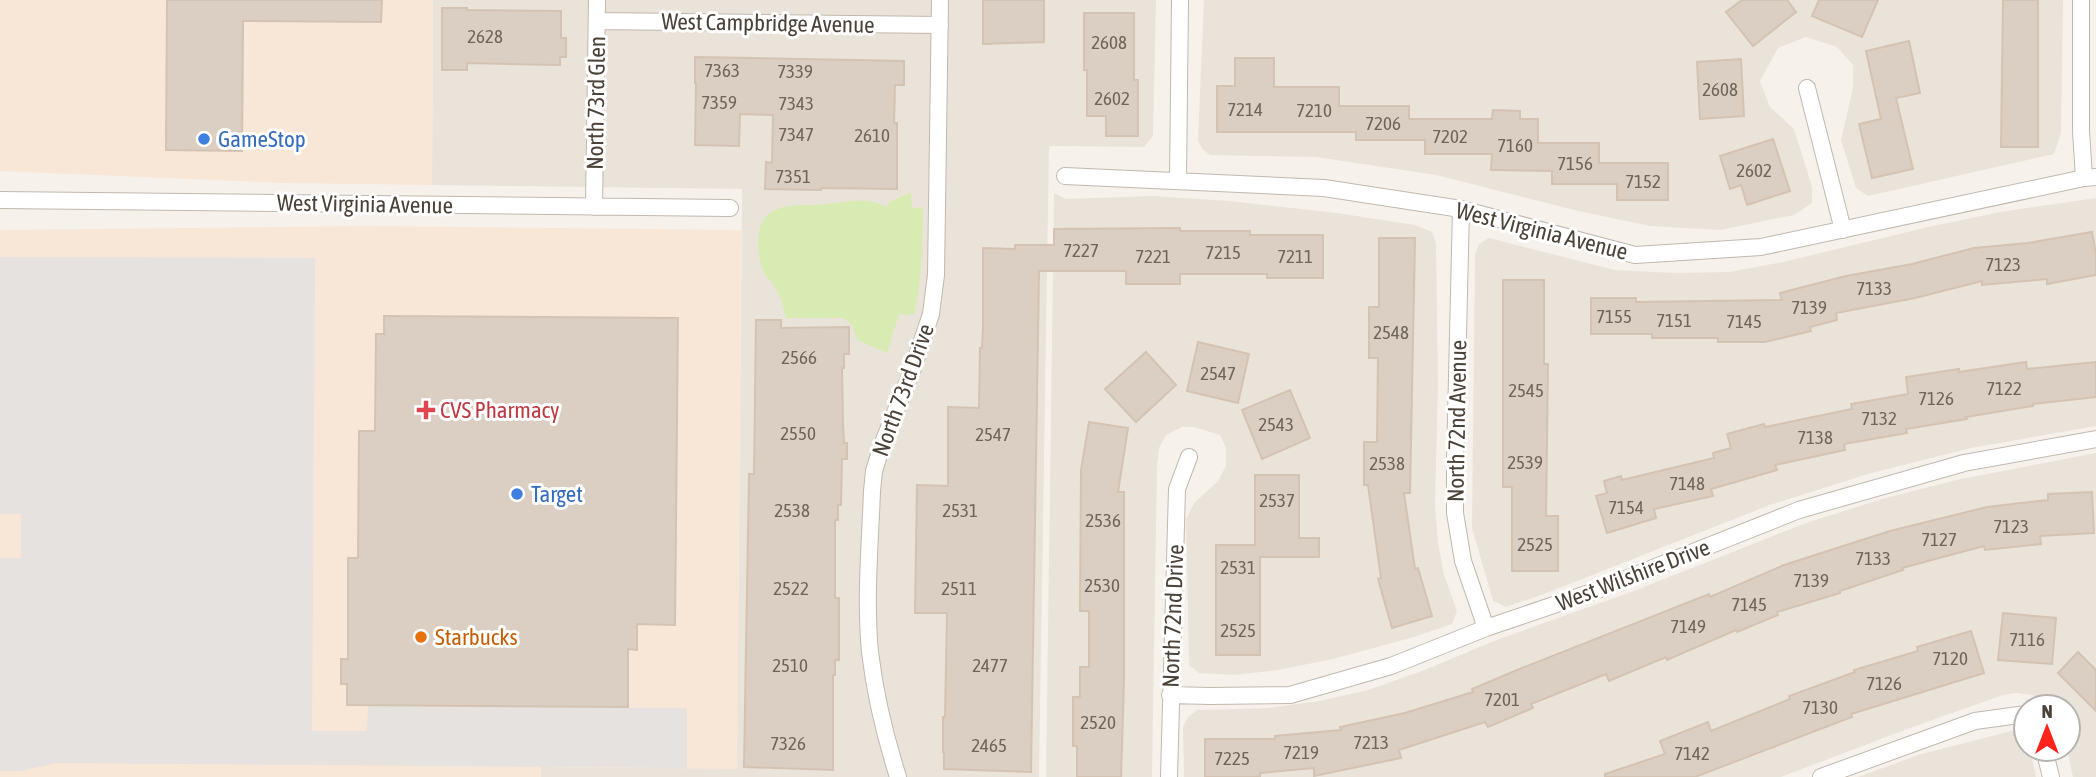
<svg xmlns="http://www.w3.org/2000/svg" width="2096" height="777" font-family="'Asap Condensed',sans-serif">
<rect width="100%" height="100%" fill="#f6f2eb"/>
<!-- residential -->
<path fill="#eae3d9" d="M433,0h723l-3,136 -9,11 -95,-1 -10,631h-498v-10l196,1 5,-579 -310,-4z
M1204,0h859l-2,133 -7,21 -186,42 -12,-8 -15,-48 12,-52v-23l-16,-18 -31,-10 -28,11 -18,33 10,26 24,22 18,58v16l-18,12 -74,15 -70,-4 -72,-15 -142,-36 -120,-18 -106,-2 -7,-5 -5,-9z
M1054,193l12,6 87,-3 77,5 107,12 78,12 17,7 4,11 2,140 -3,123 3,37 6,32 13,36 -5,13 -38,13 -81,22 -55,11 -43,5 -36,-2 -10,-8 -3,-146 8,-16 24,-22 8,-15v-18l-6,-13 -26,-8h-12l-16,8 -7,13 -2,17 -5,312h-106z
M2096,198v228l-125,22 -103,26 -98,31 -231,91 -33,11 -13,-6 -21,-73 3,-273 4,-11 10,-6 126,32 61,3 53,-1 54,-10 145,-35 72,-15z
M2096,453v324h-23l-6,-28 1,-42h-17l-19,-12 -16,-2 -13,2 -93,33 -129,49h-597l-1,-50 5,-10 9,-7 72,-2 50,-7 49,-11 54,-19 77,-32 132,-47 175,-69 76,-24 74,-19z
M2015,730l11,5v14h4l6,28h-178l60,-22z"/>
<!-- commercial -->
<path fill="#f8e6d7" d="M0,0h433l-1,185 -149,-2 -283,-12z
M367,226l374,4 -4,539 -196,-2v10h-541v-547z"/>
<!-- green -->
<path fill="#d8ebb3" d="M911,192l1,16 11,-1c0,36 -1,72 -9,108l-15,-1 -12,39 -30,-13 -5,-15 -8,-7h-58c-2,-12 -7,-25 -14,-35 -1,-2 -6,-6 -7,-8 -8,-16 -12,-50 5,-62 12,-9 32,-8 47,-8 24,-1 48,-10 69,2l4,-5z"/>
<!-- parking -->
<path fill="#e5e2df" d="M0,257l315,1 -3,473h55l1,-25 319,2v60l-630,-5 -37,8h-20v-213h21v-44h-21z"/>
<!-- building -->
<path fill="#dbcfc3" stroke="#d4c3b3" stroke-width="2" d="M167,0h215l-1,22 -138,-1 -1,130 -76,-1z
M983,0h61v42l-61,2z
M1742,0h45l9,12 -43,34 -27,-34z
M1819,0h59l-16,37 -50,-21z
M2003,0h35v147h-37z
M442,8h25v2l94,1v27h5v19h-6v8l-93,-2v7h-25z
M1084,13h50v67h4v56h-32v-20h-19v-46h-3z
M1909,41l11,52 -24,5 17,71 -41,9 -13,-54 22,-5 -15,-68z
M695,57l209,4v24h-9l-1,38h3v66l-76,-1v2l-56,-1 1,-27 6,1 1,-48 -33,-1 -1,32 -44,-1 1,-62h-1z
M1235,58h39v29h65v19h70v13h83l1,-9 27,1v8h18v24h61v20h69v37h-51v-16h-65v-13l-61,-1 1,-16h-67v-14h-69v-8h-139v-46h18z
M1741,59l3,57 -44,3 -3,-57z
M1773,139l17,52 -43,14 -6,-20 -11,4 -10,-33z
M1180,228v3h70v4h73v43h-56v-4h-87v10h-54v-13h-87l-8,501 -87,-3v-17h-1v-35h2l2,-104h-32l2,-128 31,1v-79l31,1 1,-60h2l1,-19v-81l32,1v-4h39v-16z
M2092,232l4,22v21l-49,9v-5l-65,6v-4l-67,17 -79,15 1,7 -27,7 1,4 -46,11h-47v-4h-66v-4h-61v-36h45v4l146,-2 -2,-7 66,-17 66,-12 62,-16 54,-5z
M1379,238h36l-5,255h-6l11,76 3,-1 14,48 -40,12 -14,-49 3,-1 -13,-93h-4v-43h13l1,-84h-9v-51h10z
M1503,280h41v84h4l-2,152h12v55h-46v-84h-9z
M384,316l294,2 -3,307 -38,-1v26l-9,-1v58l-281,-2v-21h-6v-25h7v-101h10l1,-127h16l1,-97h8z
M756,320h25v8l68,-1v27h-5v14h-2l1,57 1,18h3v16h-5l-1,46h-3v15h-3v78h4v62h-4v15h-2v95l-89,-3 5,-293h5z
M1198,342l51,12 -11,49 -51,-12z
M1146,352l30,33 -40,37 -31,-33z
M2026,362l1,7 69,-7v35l-63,7v2l-67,11 1,2 -61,10 1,4 -63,11 1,6 -70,15 2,5 -66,19 2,7 -59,13 2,9 -49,15 -11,-37 11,-3 -3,-12 17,-5 1,4 92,-22 -1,-5 18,-5 -4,-14 37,-10 1,3 87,-18 -1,-5 57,-10 -2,-17 53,-8v3z
M1290,390l20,48 -48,21 -20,-49z
M1089,422l39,6 -10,64h6v189l-3,96h-44v-31h-4v-49h7v-30h9v-56h-9l1,-141z
M1255,475h44v63h20v19h-59v98h-44v-110h39z
M2092,492l2,41 -54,3 1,8 -56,6 -1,-4 -82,22 1,2 -63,21v2l-63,19 1,3 -41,17 -1,-2 -69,30 -1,-3 -57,24 -3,-7 -75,30 2,4 -45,19 -3,-5 -86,28 2,8 -87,18v-8l-54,5v4h-55v-38h70v-3l66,-6 -1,-3 65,-14 68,-21 -1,-3 45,-19 192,-76 1,3 74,-32 106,-34 97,-24 61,-7v-6z
M2003,613l53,5 -4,46 -54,-4z
M1971,631l13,42 -133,41 1,3 -157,60h-90v-3l60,-20 -5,-13 48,-19 3,9 79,-32 -1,-3 66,-24 -1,-2 64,-19 -1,-4z
M2078,652l18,18v41l-38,-38z"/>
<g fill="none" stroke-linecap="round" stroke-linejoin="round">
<!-- minor casing -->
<g stroke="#c2b8ad" stroke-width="18">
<path id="minor" d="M2081,0v131l3,47
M597,21l343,4
M1807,88l36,142
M1065,176l259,12 137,21 174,46 126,-8 323,-69 12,-1
M1178,181l2,-181
M0,200l730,8
M594,207l3,-207
M1461,209l-6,251v53l8,48 23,67
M1170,695l40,1 80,-1 101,-29 95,-38 109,-37 204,-81 165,-47 132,-24
M2044,749l7,28
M898,777c-13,-41 -23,-83 -28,-125 -5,-53 0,-108 2,-161l2,-20 8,-26 31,-77 18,-54 5,-39 4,-275
M1169,777l8,-288 12,-32
M1821,777l154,-56 51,-7"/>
</g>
<!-- minor -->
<use href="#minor" stroke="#fff" stroke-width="16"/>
</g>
<!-- markers -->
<g fill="#3f7fe0" stroke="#fff" stroke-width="2.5">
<circle cx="204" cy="139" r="7"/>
<circle cx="517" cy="494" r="7"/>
</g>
<path fill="#e0444e" stroke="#fff" stroke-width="2.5" d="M422.5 399.5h7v7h7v7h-7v7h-7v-7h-7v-7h7z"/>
<circle fill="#e8710a" stroke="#fff" stroke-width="2.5" cx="421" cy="637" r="7"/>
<g text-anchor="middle" stroke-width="6" stroke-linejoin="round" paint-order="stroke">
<!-- number labels -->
<g font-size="19" fill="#6f655b">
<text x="485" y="43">2628</text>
<text x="1109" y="49">2608</text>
<text x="722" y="77">7363</text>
<text x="795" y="78">7339</text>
<text x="1720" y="96">2608</text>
<text x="1112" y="105">2602</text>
<text x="719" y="109">7359</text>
<text x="796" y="110">7343</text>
<text x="1245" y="116">7214</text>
<text x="1314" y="117">7210</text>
<text x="1383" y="130">7206</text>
<text x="796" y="141">7347</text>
<text x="872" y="142">2610</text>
<text x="1450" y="143">7202</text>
<text x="1515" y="152">7160</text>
<text x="1575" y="170">7156</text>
<text x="1754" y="177">2602</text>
<text x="793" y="183">7351</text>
<text x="1643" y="188">7152</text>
<text x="1081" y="257">7227</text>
<text x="1223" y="259">7215</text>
<text x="1153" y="263">7221</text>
<text x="1295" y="263">7211</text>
<text x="2003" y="271">7123</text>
<text x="1874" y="295">7133</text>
<text x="1809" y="314">7139</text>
<text x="1614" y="323">7155</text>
<text x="1674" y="327">7151</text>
<text x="1744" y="328">7145</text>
<text x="1391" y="339">2548</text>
<text x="799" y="364">2566</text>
<text x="1218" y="380">2547</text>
<text x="2004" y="395">7122</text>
<text x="1526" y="397">2545</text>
<text x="1936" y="405">7126</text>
<text x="1879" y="425">7132</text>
<text x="1276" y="431">2543</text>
<text x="798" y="440">2550</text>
<text x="993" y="441">2547</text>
<text x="1815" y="444">7138</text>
<text x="1525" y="469">2539</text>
<text x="1387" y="470">2538</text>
<text x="1687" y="490">7148</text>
<text x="1277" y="507">2537</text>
<text x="1626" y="514">7154</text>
<text x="792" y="517">2538</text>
<text x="960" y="517">2531</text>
<text x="1103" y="527">2536</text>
<text x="2011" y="533">7123</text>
<text x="1939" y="546">7127</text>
<text x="1535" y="551">2525</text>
<text x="1873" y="565">7133</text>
<text x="1238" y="574">2531</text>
<text x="1811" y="587">7139</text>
<text x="1102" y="592">2530</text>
<text x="791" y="595">2522</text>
<text x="959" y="595">2511</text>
<text x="1749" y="611">7145</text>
<text x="1688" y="633">7149</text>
<text x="1238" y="637">2525</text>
<text x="2027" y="646">7116</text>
<text x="1950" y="665">7120</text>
<text x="790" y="672">2510</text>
<text x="990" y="672">2477</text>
<text x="1884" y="690">7126</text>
<text x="1502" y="706">7201</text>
<text x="1820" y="714">7130</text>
<text x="1098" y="729">2520</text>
<text x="1371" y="749">7213</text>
<text x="788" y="750">7326</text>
<text x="989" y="752">2465</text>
<text x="1301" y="759">7219</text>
<text x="1692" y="760">7142</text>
<text x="1232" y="765">7225</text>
</g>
<!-- street labels -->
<g font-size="23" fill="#4b4238" stroke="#fff">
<text transform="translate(768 23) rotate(1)" y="8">West Campbridge Avenue</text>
<text transform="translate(596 103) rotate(-89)" y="8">North 73rd Glen</text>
<text transform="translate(365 204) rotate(1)" y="8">West Virginia Avenue</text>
<text transform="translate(1542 231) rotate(14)" y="8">West Virginia Avenue</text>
<text transform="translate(903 390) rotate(-70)" y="8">North 73rd Drive</text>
<text transform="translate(1457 421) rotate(-89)" y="8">North 72nd Avenue</text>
<text transform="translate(1633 575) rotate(-21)" y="8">West Wilshire Drive</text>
<text transform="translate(1173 616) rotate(-88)" y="8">North 72nd Drive</text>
</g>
<!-- shop labels -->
<g font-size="23" fill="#366cbe" stroke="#fff" text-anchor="start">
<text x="218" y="147">GameStop</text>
<text x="531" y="502">Target</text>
</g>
<!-- health labels -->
<g font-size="23" fill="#be3a42" stroke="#fff" text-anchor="start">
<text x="440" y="418">CVS Pharmacy</text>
</g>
<!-- food labels -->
<g font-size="23" fill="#c56008" stroke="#fff" text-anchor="start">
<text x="435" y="645">Starbucks</text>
</g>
</g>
<!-- north arrow -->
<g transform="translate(2047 728)"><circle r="33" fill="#ffffff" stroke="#b7b3af" stroke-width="2"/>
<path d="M0-5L12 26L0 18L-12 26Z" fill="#ff2319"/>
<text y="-10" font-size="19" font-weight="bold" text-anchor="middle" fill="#4b4238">N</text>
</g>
</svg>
